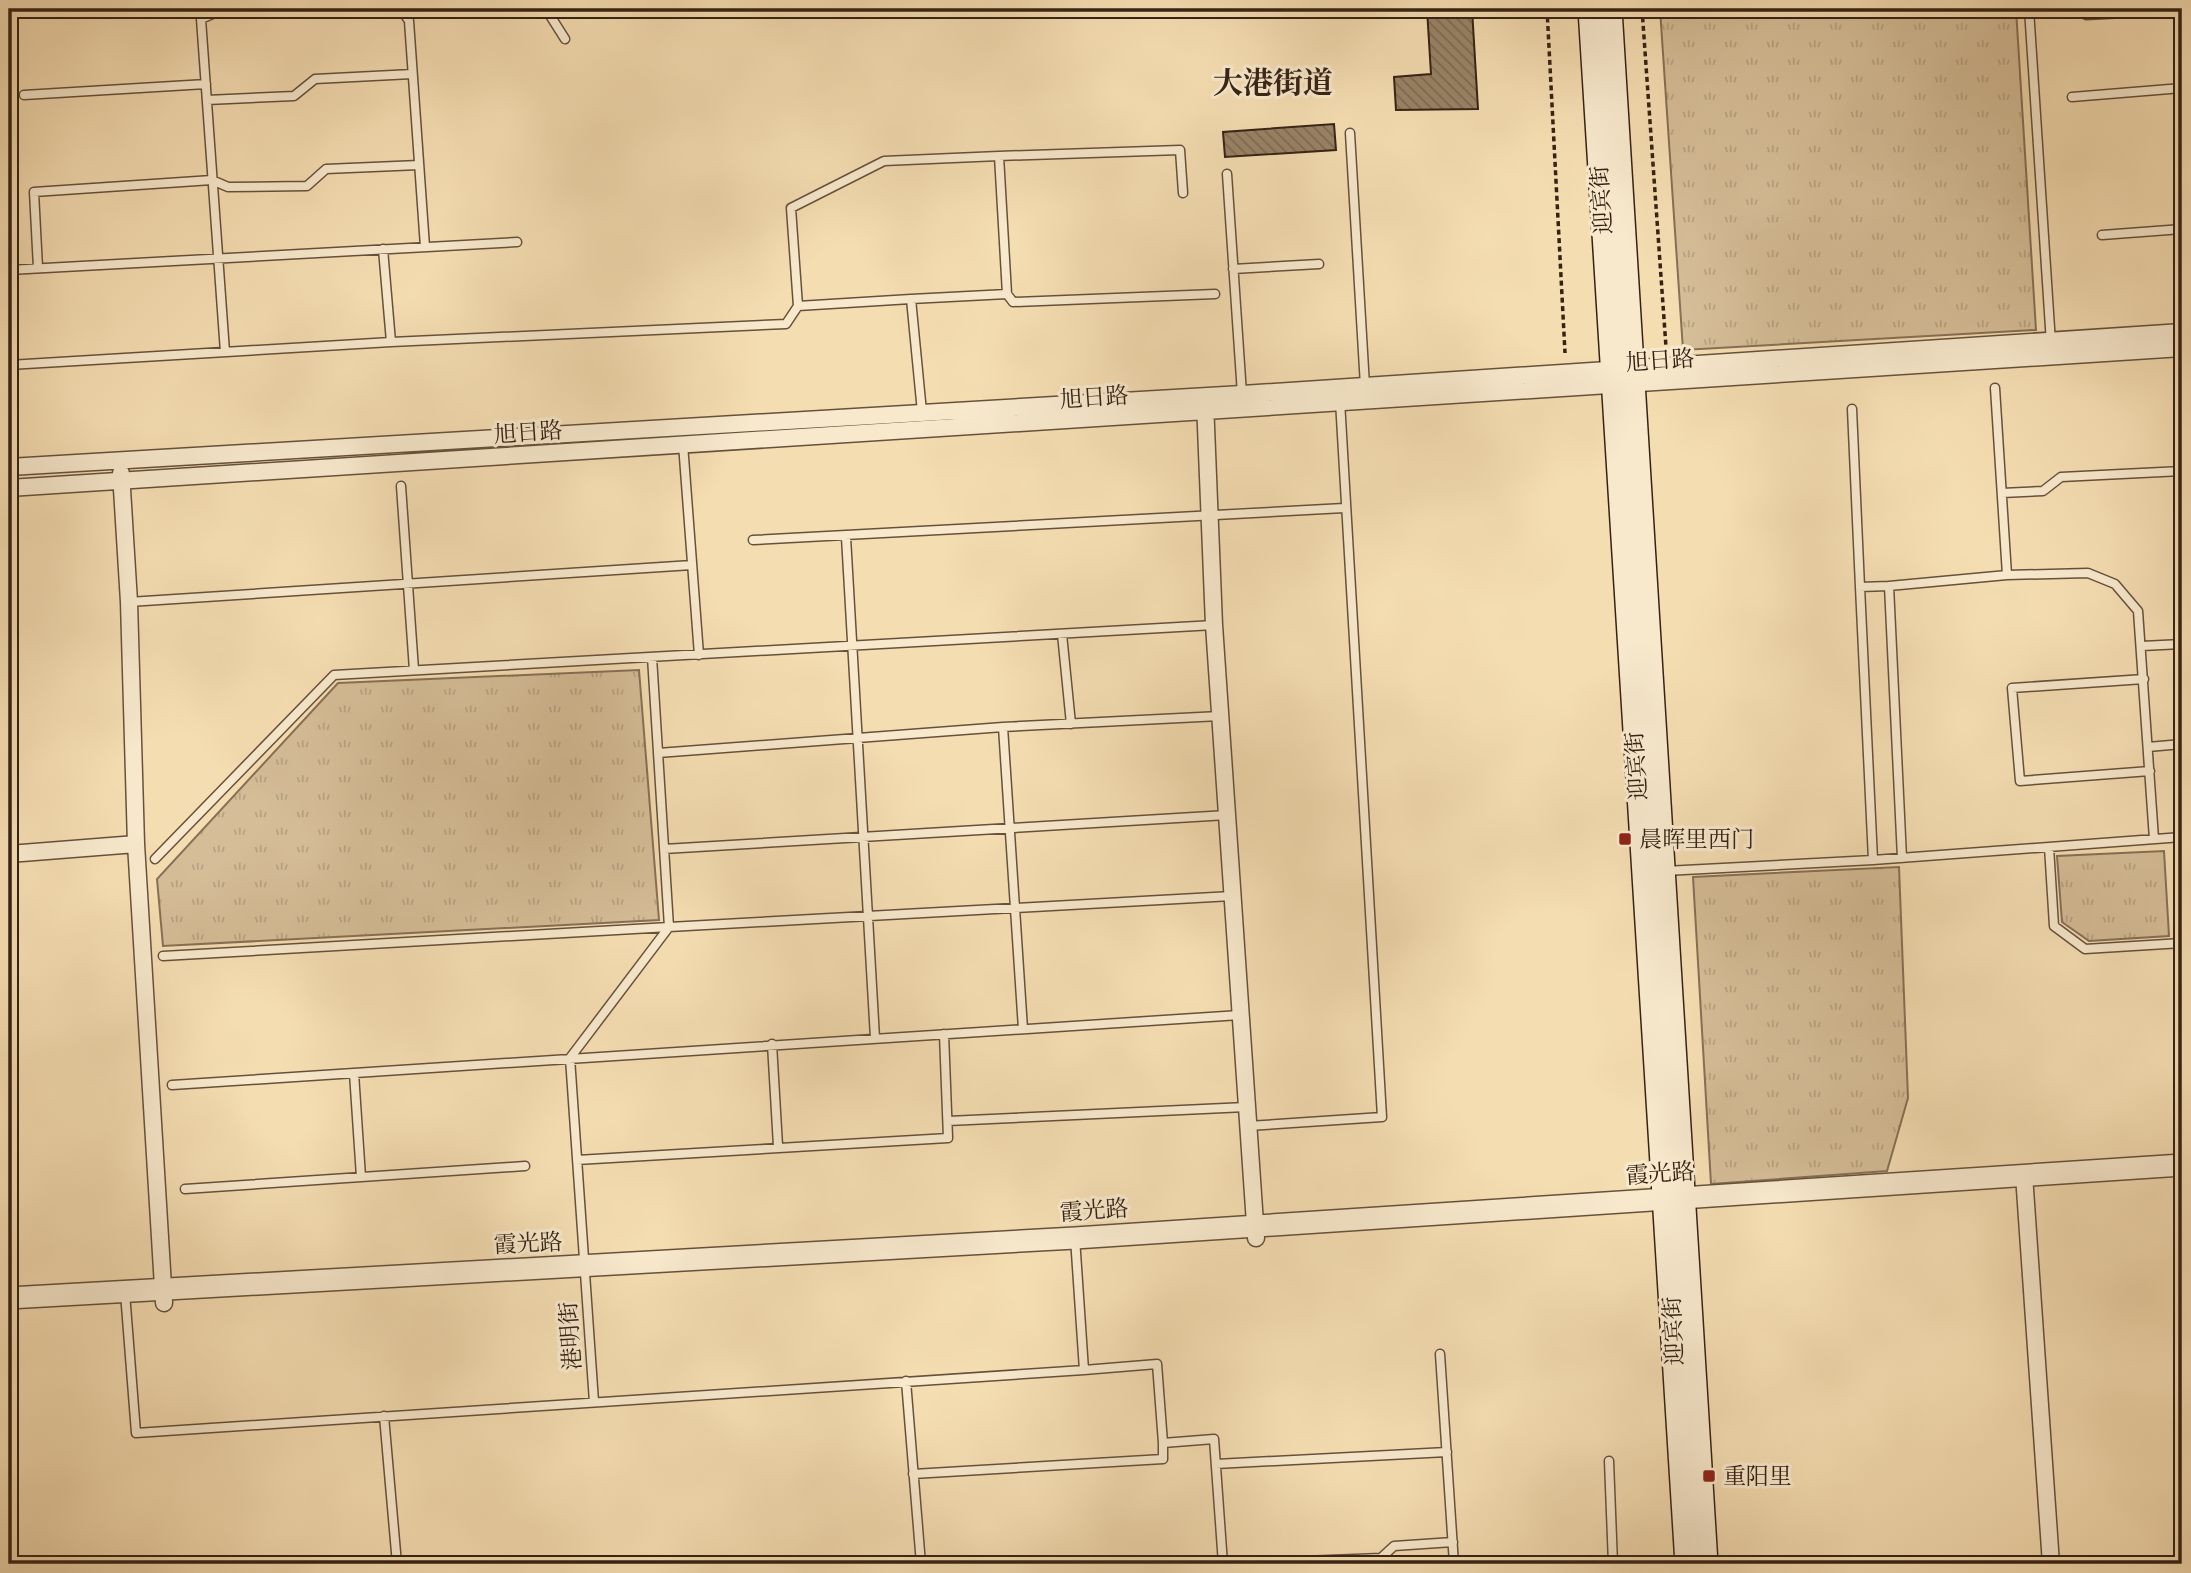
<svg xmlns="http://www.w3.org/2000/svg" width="2191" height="1573" font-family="'Gentium Book Plus','Noto Serif SC',serif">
<defs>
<pattern id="park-tufts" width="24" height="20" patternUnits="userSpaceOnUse" patternTransform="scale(1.75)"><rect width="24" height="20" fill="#d5bd97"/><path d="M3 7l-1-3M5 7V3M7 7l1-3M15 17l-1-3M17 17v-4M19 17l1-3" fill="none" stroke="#b7a281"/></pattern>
<pattern id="building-back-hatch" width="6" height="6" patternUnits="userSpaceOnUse" patternTransform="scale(1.75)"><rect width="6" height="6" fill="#998367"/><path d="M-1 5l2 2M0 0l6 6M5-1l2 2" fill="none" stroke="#7e6b54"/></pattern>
</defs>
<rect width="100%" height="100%" fill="#f5ddb2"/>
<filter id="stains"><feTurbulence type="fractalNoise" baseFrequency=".00286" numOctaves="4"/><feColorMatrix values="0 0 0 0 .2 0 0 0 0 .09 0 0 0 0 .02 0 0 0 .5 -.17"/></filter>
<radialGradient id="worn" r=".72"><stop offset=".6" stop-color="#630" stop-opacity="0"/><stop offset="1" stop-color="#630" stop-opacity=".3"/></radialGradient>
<!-- park -->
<path fill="url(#park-tufts)" stroke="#867056" stroke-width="2" d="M1660,9h356l20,321 -353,20z
M639,670l20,250 -496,26 -6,-67 181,-196z
M2164,851l5,85 -80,5 -27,-19 -5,-66z
M1899,867l9,231 -21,73 -176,13 -18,-307z"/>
<!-- building -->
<path fill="url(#building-back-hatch)" stroke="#362215" stroke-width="2" d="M1427,9h45l6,100 -82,1 -2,-33 37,-3z
M1334,124l2,26 -111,7 -2,-25z"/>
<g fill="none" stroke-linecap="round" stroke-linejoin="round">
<!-- service casing -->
<g stroke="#66513c" stroke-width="11">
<path id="service" d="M224,9l-23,10 24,333
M401,9l8,12 16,226
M546,9l19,30
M2029,9l22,334
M2086,15l96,-5
M24,95l182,-11
M2072,97l110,-9
M207,100l87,-4 21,-17 97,-5
M1350,133l15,253
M999,156l181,-6 3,43
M1227,174l15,220
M2102,235l80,-6
M38,268l-4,-76 178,-12 16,7 79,-1 19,-17 93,-4
M1233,269l86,-5
M9,270l508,-28
M1007,294l6,8 202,-8
M911,299l-113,7 -7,-98 93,-47 115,-5 8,138 -96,5 11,113
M391,342l395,-18 12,-18
M9,365l382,-23 -8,-93
M1995,388l12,187 81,-2 27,11 23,27 16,228
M1852,409l8,178
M683,444l16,211
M401,486l13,184
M2002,493l41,-2 18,-14 121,-6
M846,537l29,501
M753,540l591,-32
M1889,586l118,-11
M129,602l563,-37
M1062,634l9,90
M2142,646l40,-2
M2144,679l-132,9 8,93 130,-10
M1003,727l20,302
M2148,747l34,-3
M658,753l345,-26 217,-11
M2049,847l5,79 31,23 97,-6
M664,849l563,-34
M155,859l179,-184 880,-50
M1873,860l-13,-273 29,-1 13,272
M1665,871l208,-11 309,-23
M163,956l506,-29 -17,-270
M772,1044l6,102
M354,1073l7,104
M172,1085l1068,-70
M948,1121l298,-14
M1248,1126l134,-9 -42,-716
M577,1160l371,-22 -4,-104
M185,1189l340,-23
M125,1293l11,140 948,-63 -9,-132
M1440,1354l14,210
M1084,1370l73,-6 6,79 51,-4 9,125
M906,1381l15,183
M594,1402l-24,-344 99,-131 563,-31
M384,1416l13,148
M1609,1461l4,103
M1216,1464l231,-12
M913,1474l250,-15v-16
M1227,1564l154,-6 13,-12 59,-4"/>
</g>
<!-- minor casing -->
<g stroke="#66513c" stroke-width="19">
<path id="minor" d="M1205,402l9,223 42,613
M9,467l1233,-73 940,-62
M121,473l8,129 7,242 28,459
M9,488l2173,-140
M9,854l127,-10
M2024,1175l27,389"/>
</g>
<!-- tertiary casing -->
<g stroke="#66513c" stroke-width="24">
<path id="tertiary" d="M9,1298l1066,-60 1107,-73"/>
</g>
<!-- secondary casing -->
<g stroke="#362215" stroke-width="26">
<path id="secondary" d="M1590,9l97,1555
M1610,9l96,1555"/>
</g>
<!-- path -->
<path stroke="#362215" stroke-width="3.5" stroke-dasharray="5 3.5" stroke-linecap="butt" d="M1547,9l18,344
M1642,9l24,338"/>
<!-- service -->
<use href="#service" stroke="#f8e9cd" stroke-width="8"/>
<!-- minor -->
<use href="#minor" stroke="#f8e9cd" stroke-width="16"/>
<!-- tertiary -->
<use href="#tertiary" stroke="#f8e9cd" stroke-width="21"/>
<!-- secondary -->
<use href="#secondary" stroke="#f8e9cd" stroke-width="23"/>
</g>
<!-- markers -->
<g fill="#8f2418" stroke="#f8e9cd" stroke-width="2.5">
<rect x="1618" y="832" width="14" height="14" rx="3.5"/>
<rect x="1702" y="1469" width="14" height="14" rx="3.5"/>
</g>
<g text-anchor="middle" stroke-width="6" stroke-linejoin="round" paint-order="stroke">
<!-- street labels -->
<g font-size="23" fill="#362215" stroke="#f8e9cd">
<text transform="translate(1601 200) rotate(-94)" y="8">迎宾街</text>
<text transform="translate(1660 360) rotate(-4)" y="8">旭日路</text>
<text transform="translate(1094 397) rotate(-4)" y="8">旭日路</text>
<text transform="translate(528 432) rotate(-4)" y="8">旭日路</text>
<text transform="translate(1636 766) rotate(-94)" y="8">迎宾街</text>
<text transform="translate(1660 1173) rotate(-4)" y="8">霞光路</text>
<text transform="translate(1094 1210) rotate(-4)" y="8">霞光路</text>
<text transform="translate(528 1243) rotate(-3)" y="8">霞光路</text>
<text transform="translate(1673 1331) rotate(-93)" y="8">迎宾街</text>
<text transform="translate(570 1336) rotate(-94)" y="8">港明街</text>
</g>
<!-- poi labels -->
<g font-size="23" fill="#362215" stroke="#f8e9cd" text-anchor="start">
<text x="1639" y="847">晨晖里西门</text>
<text x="1723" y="1484">重阳里</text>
</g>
<!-- district labels -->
<g font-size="30" font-weight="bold" fill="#362215" stroke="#f8e9cd">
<text x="1273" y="93">大港街道</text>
</g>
</g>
<!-- margin -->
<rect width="2191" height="1573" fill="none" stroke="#f5ddb2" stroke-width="35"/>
<rect x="10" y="10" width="2170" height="1552" fill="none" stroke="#362215" stroke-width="3.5"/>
<rect x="18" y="18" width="2156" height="1538" fill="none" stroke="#362215" stroke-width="2"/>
<rect width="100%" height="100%" filter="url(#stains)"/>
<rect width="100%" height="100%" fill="url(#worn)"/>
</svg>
